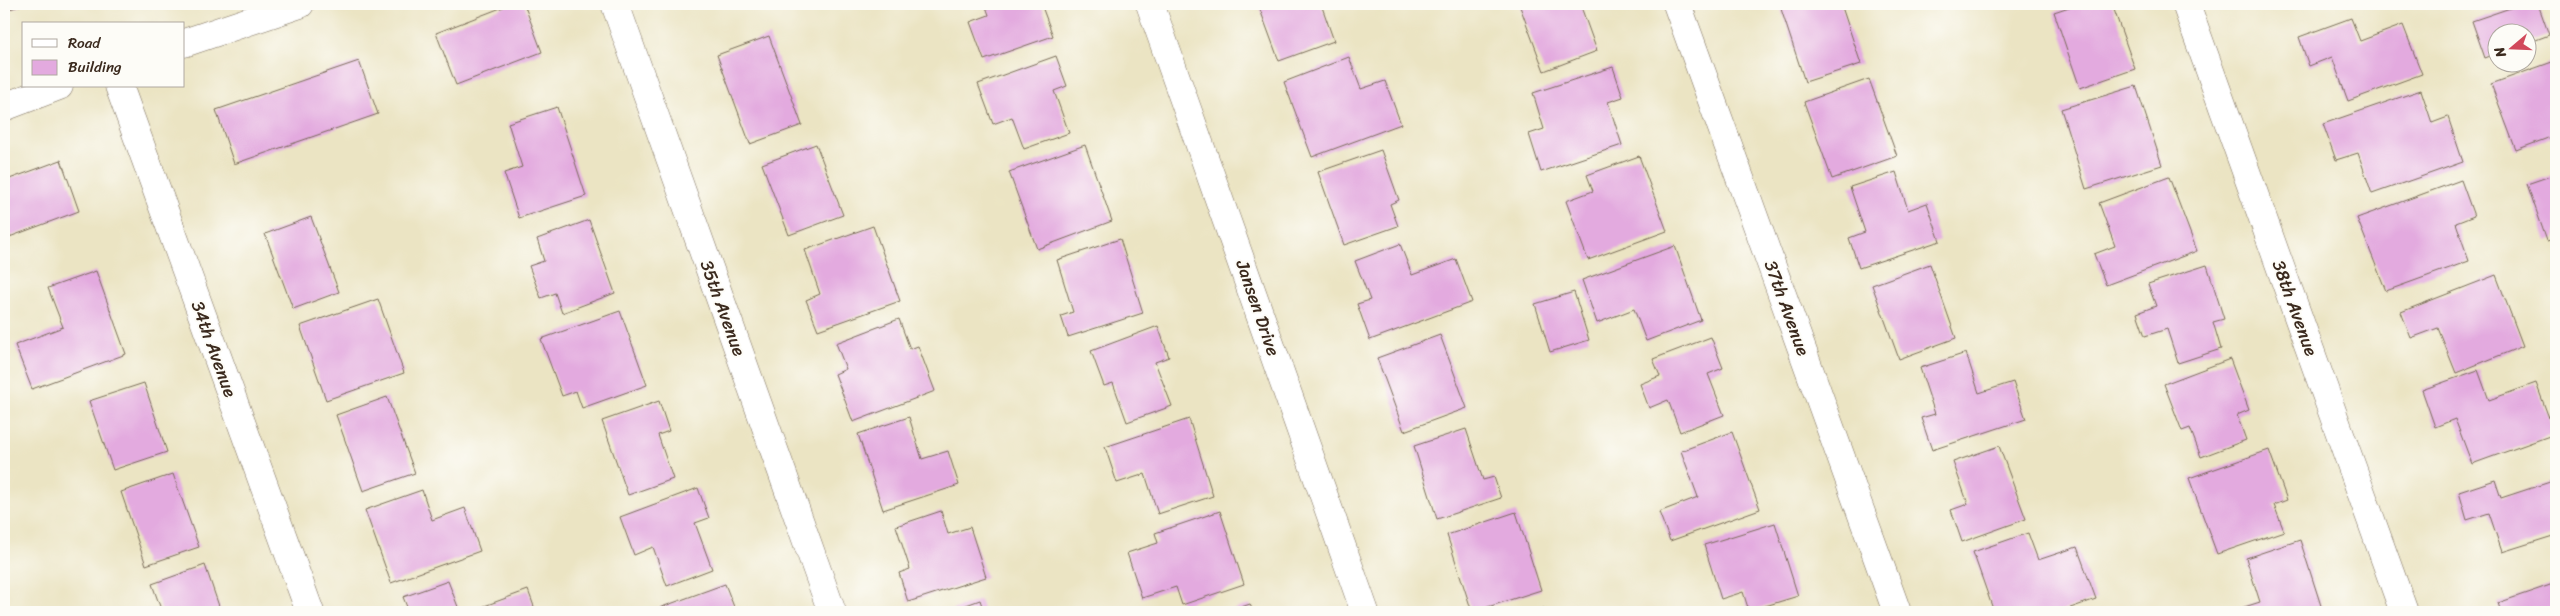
<svg xmlns="http://www.w3.org/2000/svg" width="2560" height="616" font-family="Sriracha,sans-serif">
<rect width="100%" height="100%" fill="#fdfcf7"/>
<filter id="ink" filterUnits="userSpaceOnUse"><feTurbulence type="fractalNoise" baseFrequency=".02" numOctaves="2"/><feDisplacementMap in="SourceGraphic" scale="10" xChannelSelector="R" yChannelSelector="G"/><feConvolveMatrix kernelMatrix="1 2 1 2 8 2 1 2 1" color-interpolation-filters="sRGB"/></filter>
<filter id="wash" filterUnits="userSpaceOnUse"><feTurbulence type="fractalNoise" baseFrequency=".0096" numOctaves="4" result="noise"/><feDisplacementMap in="SourceGraphic" scale="20" xChannelSelector="R" yChannelSelector="G"/><feGaussianBlur stdDeviation="1.12" result="paint"/><feColorMatrix in="noise" values="0 0 0 0 0 0 0 0 0 0 0 0 0 0 0 0 0 1.4 0 .05"/><feComposite in="paint" operator="in"/></filter>
<g filter="url(#wash)">
<rect width="100%" height="100%" fill="#ebe4c3"/>
<g id="blocks">
<!-- building -->
<path fill="#e3aadf" d="M4,4h21l-21,7z
M511,4h13l18,48 -86,33 -20,-52z
M985,4h56l12,32 -69,24 -14,-38 19,-7z
M1258,4h63l13,37 -55,20z
M1519,4h61l17,47 -53,20z
M1797,4h44l20,60 -56,18 -24,-73z
M2078,4h34l23,65 -55,19 -26,-76z
M2522,4h16l11,31 -21,8v-11h-30v21l-13,5 -13,-37z
M2351,18l9,23 43,-16 19,49 -74,27 -16,-44 -23,9 -10,-29z
M769,36l33,89 -52,19 -33,-89z
M1056,56l11,30 -13,5 15,42 -45,16 -12,-32 -19,7 -15,-40z
M1349,57l12,32 24,-8 16,43 -89,33 -28,-75z
M359,61l19,53 -144,50 -18,-54z
M2552,62l4,11v62l-40,15 -25,-66z
M1613,67l10,30 -15,5 14,43 -81,27 -12,-38 15,-5 -11,-36z
M1869,79l28,77 -65,23 -28,-77z
M2136,86l26,79 -76,24 -25,-80z
M2421,90l11,33 16,-6 15,45 -91,32 -14,-41 -22,7 -13,-36z
M557,107l29,89 -67,22 -15,-45 18,-6 -14,-44z
M816,144l27,71 -54,20 -27,-71z
M1085,145l27,76 -75,28 -28,-77z
M1381,150l18,50 -9,4 8,22 -54,19 -26,-73z
M1639,156l28,75 -79,29 -22,-59 27,-10 -6,-16z
M61,160l18,51 -75,28v-58z
M1896,172l12,38 19,-7 13,38 -81,27 -10,-30 16,-6 -15,-45z
M2556,174v64l-9,3 -20,-57z
M2169,177l28,74 -91,34 -12,-31 21,-8 -16,-43z
M2461,180l13,36 -18,7 13,38 -83,30 -29,-73z
M311,217l28,75 -46,17 -28,-75z
M589,220l26,73 -53,20 -7,-20 -14,5 -12,-32 15,-5 -7,-22z
M873,226l27,75 -82,29 -12,-30 14,-6 -15,-44z
M1120,239l23,74 -75,24 -7,-21 12,-4 -16,-52z
M1400,244l12,31 44,-16 16,43 -102,38 -13,-36 13,-4 -15,-39z
M1675,246l26,74 -55,21 -12,-32 -37,14 -15,-43z
M1930,264l26,74 -57,21 -27,-74z
M2207,265l17,54 -11,3 8,27 -43,14 -11,-34 -22,7 -8,-23 19,-7 -8,-22z
M96,271l30,83 -94,35 -17,-44 48,-18 -15,-39z
M2496,275l27,71 -67,27 -18,-45 -27,10 -10,-26z
M1574,292l15,48 -39,12 -15,-48z
M378,299l26,74 -78,27 -26,-74z
M620,311l27,74 -65,23 -6,-17 -14,5 -21,-57z
M899,319l11,30 8,-3 17,45 -82,31 -18,-48 11,-5 -10,-26z
M1158,326l11,31 -14,5 17,44 -45,16 -14,-39 -9,3 -13,-35z
M1440,335l27,73 -63,23 -27,-73z
M1711,337l12,31 -15,6 16,41 -44,17 -12,-32 -19,8 -9,-24 20,-8 -7,-17z
M1966,353l13,40 34,-11 13,37 -94,31 -11,-32 14,-4 -15,-46z
M2230,359l19,51 -12,5 9,25 -45,17 -11,-29 -8,3 -18,-47z
M2478,370l11,30 47,-17 19,51 -83,30 -17,-45 -20,8 -13,-37z
M144,383l23,69 -54,18 -24,-69z
M387,397l28,76 -52,18 -27,-76z
M659,401l10,30 -11,4 15,44 -45,16 -26,-74z
M909,417l13,42 26,-8 11,34 -76,25 -25,-76z
M1189,419l24,77 -55,18 -13,-40 -28,9 -12,-36z
M1466,429l17,51 11,-3 7,21 -64,21 -23,-73z
M1732,432l28,77 -90,32 -11,-29 39,-15 -17,-46z
M1999,446l27,73 -64,23 -11,-32 17,-6 -15,-42z
M2269,450l18,50 -13,5 10,26 -67,23 -28,-76z
M173,474l26,73 -53,18 -25,-73z
M2495,480l6,18 55,-18v55l-54,17 -13,-39 -22,7 -8,-28z
M698,488l11,30 -14,5 17,46 -45,17 -14,-39 -19,8 -14,-38z
M422,490l10,30 33,-12 15,43 -89,32 -26,-73z
M941,511l7,23 22,-7 16,50 -78,25 -9,-29 11,-4 -14,-43z
M1220,511l24,73 -62,21 -6,-18 -34,11 -15,-45 31,-10 -3,-10z
M1516,512l25,78 -69,22 -25,-77z
M1775,523l23,73 -49,15 -6,-19 -22,7 -17,-54z
M2028,533l10,27 39,-13 19,52 -37,13h-65l-21,-60z
M2300,540l23,72h-84l-1,-3 22,-7 -14,-44z
M205,565l16,47h-59l-10,-28z
M448,581l12,31h-51l-6,-15z
M2556,583v29h-55l-3,-9z
M725,584l11,28h-88z
M528,590l8,22h-68z
M980,600l4,12h-37z
M1250,604l3,8h-26z
M1544,608l2,4h-15z"/>
</g>
</g>
<g filter="url(#ink)">
<use href="#blocks" fill-opacity="0" stroke="#796b58" stroke-width="1"/>
<g fill="none" stroke-linecap="round" stroke-linejoin="round">
<!-- minor casing -->
<g stroke="#796b58" stroke-width="29">
<path id="minor" d="M615,4l217,608
M1150,4l215,608
M1677,4l220,608
M2186,4l218,608
M184,43l116,-39
M119,86l191,526
M4,107l55,-21"/>
</g>
<!-- minor -->
<use href="#minor" stroke="#fff" stroke-width="28"/>
</g>
</g>
<g text-anchor="middle" stroke-width="4" stroke-linejoin="round" paint-order="stroke">
<!-- street labels -->
<g font-size="18" fill="#3b2a1e" stroke="#fdfcf7">
<text transform="translate(723 308) rotate(70)" y="6">35th Avenue</text>
<text transform="translate(1258 308) rotate(71)" y="6">Jansen Drive</text>
<text transform="translate(1787 308) rotate(70)" y="6">37th Avenue</text>
<text transform="translate(2295 308) rotate(70)" y="6">38th Avenue</text>
<text transform="translate(214 349) rotate(70)" y="6">34th Avenue</text>
</g>
</g>
<!-- margin -->
<rect width="2560" height="616" fill="none" stroke="#fdfcf7" stroke-width="20"/>
<!-- legend -->
<rect x="22" y="22" width="162" height="65" fill="#fdfcf7" stroke="#afa8a0"/>
<rect x="32" y="39" width="25" height="8" fill="#ffffff" stroke="#afa8a0"/>
<text x="68" y="48" font-size="15" fill="#3b2a1e">Road</text>
<rect x="32" y="60" width="25" height="15" fill="#e3aadf" stroke="#afa8a0"/>
<text x="68" y="72" font-size="15" fill="#3b2a1e">Building</text>
<!-- north arrow -->
<g transform="translate(2512 48) rotate(251)"><circle r="24" fill="#fdfcf7" stroke="#afa8a0"/>
<path d="M0-4L9 19L0 12L-9 19Z" fill="#d1495b"/>
<text y="-8" font-size="14" font-weight="bold" text-anchor="middle" fill="#3b2a1e">N</text>
</g>
</svg>
